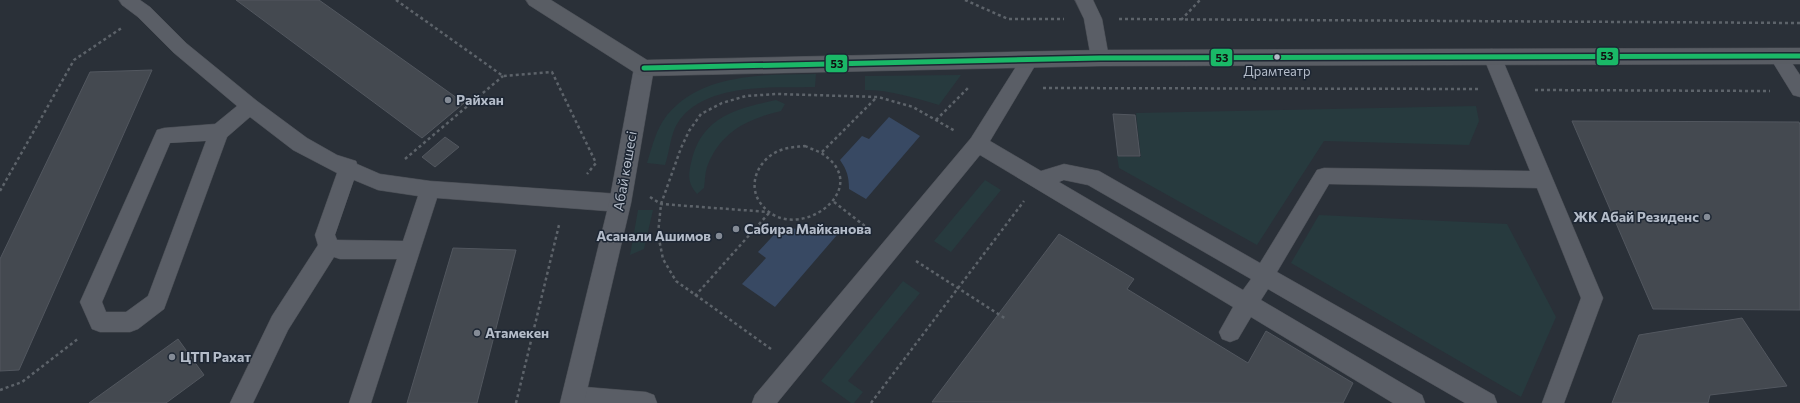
<svg xmlns="http://www.w3.org/2000/svg" width="1800" height="403" font-family="Commissioner,sans-serif">
<rect width="100%" height="100%" fill="#2a3038"/>
<!-- green -->
<path fill="#273a3e" d="M816,74l-1,13c-42,1 -112,-5 -138,37 -6,9 -8,30 -12,41l-18,-2c5,-16 9,-34 20,-48 36,-43 98,-40 149,-41z
M961,75l-22,30c-24,-7 -48,-15 -74,-15v-14z
M776,100l9,4 -4,7c-34,8 -61,21 -74,56 -2,6 -2,15 -3,21l-7,6c-9,-10 -9,-18 -6,-31 10,-46 44,-54 85,-63z
M1476,106l3,15 -10,24 -145,-4 -67,104 -138,-77 -2,-12 24,1 -5,-44z
M985,180l16,10 -50,62 -17,-11z
M638,210h15l-9,39 -14,6z
M1319,215l188,9 49,93 -35,80 -230,-134z
M903,281l17,12 -72,88 15,11 -9,11h-3l-30,-22z"/>
<!-- water -->
<path fill="#384963" d="M889,117l31,19 -54,63 -17,-10c0,-12 -2,-19 -9,-29l22,-24 7,3z
M821,224l16,11 -62,72 -33,-23 24,-26 -8,-6 23,-25c15,3 25,2 40,-3z"/>
<!-- building -->
<path fill="#444950" stroke="#52575f" d="M236,0h83l145,103 -42,35z
M152,70l-133,300 -19,1v-112l90,-187z
M1113,114l22,1 5,41h-22z
M1572,121l227,1 1,3v185l-147,-1z
M445,137l14,10 -24,20 -13,-10z
M1059,234l75,45 -7,10 121,74 18,-32 87,52 -10,20 -411,-1z
M453,248l63,2 -39,153h-70z
M1742,318l45,68 -77,9 -2,8h-96l27,-68z
M178,339l26,36 -38,28h-77z"/>
<g fill="none" stroke-linecap="round" stroke-linejoin="round">
<!-- lane casing -->
<g stroke="#484c53" stroke-width="1">
<path id="lane" d="M119,0h21l10,7 36,36 71,58 50,37 30,17 19,6 1,3 23,10 50,7 190,13 7,3 3,6 -3,6 -7,3 -183,-14 -66,205h-22l48,-144h-57l-6,-2 -46,73 -35,73h-23l42,-87 46,-71 -3,-10 22,-62 -44,-23 -43,-33 -23,20 -63,172 -26,20 -8,3h-30l-8,-3 -12,-27 77,-172 7,-2 51,-4 22,-18 -63,-53 -36,-36 -16,-12zM206,141l-58,155 -22,16h-20l-4,-10 68,-159zM354,180l24,10 40,6 -15,45 -66,-1 -2,-5z
M1075,0h18l9,19 7,39 -3,5 -6,2 -6,-2 -3,-5 -7,-39z
M1492,49l6,2 3,5 102,242 -39,105h-22l39,-105 -44,-110 -208,-4 -52,88 217,123 3,8h-32l-197,-114 -7,11 161,95 3,8h-32l-142,-86 -13,22 -8,3 -8,-3 -3,-7 14,-25 -253,-152 -203,248h-25l3,-8 216,-257 53,-84 6,-2 6,2 3,5 -49,82 51,30 23,-7 35,7 161,92 57,-93 7,-2 206,3 -47,-115 3,-5zM1064,180l24,5 163,94 -8,11 -184,-108z
M1778,49l6,2 16,24v22l-7,-2 -24,-39 3,-5z
M573,386l73,6 8,3 3,8h-93l-2,-6 3,-8z"/>
</g>
<!-- street casing -->
<g stroke="#484c53" stroke-width="1">
<path id="street" d="M644,60l7,2 3,6 -23,135 -47,200h-24l49,-200 25,-135 3,-6z"/>
</g>
<!-- secondary casing -->
<g stroke="#484c53" stroke-width="1">
<path id="secondary" d="M526,0h25l96,60 453,-10 700,-2v16l-700,2 -456,10 -7,-2 -108,-69z"/>
</g>
<!-- path -->
<path stroke="#5d636a" stroke-width="2.5" stroke-dasharray="3 3" stroke-linecap="butt" d="M396,0l107,76 49,-4 44,91 -9,11
M965,0l43,19h56
M1119,19l681,4
M1181,20l19,-20
M1043,88l435,1
M1535,90l235,1
M936,120l32,-32
M805,146c6,3 14,5 19,9 52,36 -34,95 -65,46 -12,-20 2,-44 22,-51 8,-3 16,-3 24,-4z
M822,152l55,-55
M405,159l98,-83
M0,191l74,-131 49,-33
M650,197l11,7 108,8
M834,202l36,28
M916,261l90,58
M695,296l74,-83
M771,349l-95,-68 -13,-22 -5,-25 3,-30 20,-56 8,-17 12,-17 21,-11 24,-7 31,-2 101,3 35,10 42,24
M0,390l22,-8 57,-44
M516,403l43,-178
M871,403l153,-202"/>
<!-- lane -->
<use href="#lane" fill="#5a5e66" fill-rule="evenodd"/>
<!-- street -->
<use href="#street" fill="#5a5e66" fill-rule="evenodd"/>
<!-- secondary -->
<use href="#secondary" fill="#595d64" fill-rule="evenodd"/>
<!-- bus-1 casing -->
<g stroke="#1d2633" stroke-width="8">
<path id="bus-1" d="M644,68l456,-10 700,-2"/>
</g>
<!-- bus-1 -->
<use href="#bus-1" stroke="#1ab867" stroke-width="5"/>
</g>
<!-- markers -->
<circle fill="#b4bcc9" stroke="#1d2633" stroke-width="1.5" cx="1277" cy="57" r="3.5"/>
<g fill="#848b96" stroke="#1d2633" stroke-width="1.5">
<circle cx="448" cy="100" r="4"/>
<circle cx="1707" cy="217" r="4"/>
<circle cx="736" cy="229" r="4"/>
<circle cx="719" cy="236" r="4"/>
<circle cx="477" cy="333" r="4"/>
<circle cx="172" cy="357" r="4"/>
</g>
<g text-anchor="middle" stroke-width="3" stroke-linejoin="round" paint-order="stroke">
<!-- bus labels -->
<g font-size="13" fill="#b4bcc9" stroke="#1d2633">
<text x="1277" y="76">Драмтеатр</text>
</g>
<!-- poi labels -->
<g font-size="14" font-weight="bold" fill="#b4bcc9" stroke="#1d2633" text-anchor="start">
<text x="456" y="105">Райхан</text>
<text x="1699" y="222" text-anchor="end">ЖК Абай Резиденс</text>
<text x="744" y="234">Сабира Майканова</text>
<text x="711" y="241" text-anchor="end">Асанали Ашимов</text>
<text x="485" y="338">Атамекен</text>
<text x="180" y="362">ЦТП Рахат</text>
</g>
<!-- street labels -->
<g font-size="14" fill="#b4bcc9" stroke="#1d2633">
<text transform="translate(625 171) rotate(-80)" y="5">Абай көшесі</text>
</g>
</g>
<g stroke="#1d2633" stroke-width="1.5">
<rect x="1596" y="47" width="23" height="19" rx="4" fill="#1ab867"/>
<rect x="1210" y="48" width="23" height="19" rx="4" fill="#1ab867"/>
<rect x="825" y="54" width="23" height="19" rx="4" fill="#1ab867"/>
</g>
<g font-size="11" text-anchor="middle" font-weight="bold" fill="#111">
<text x="1607" y="60">53</text>
<text x="1222" y="62">53</text>
<text x="837" y="68">53</text>
</g>
</svg>
